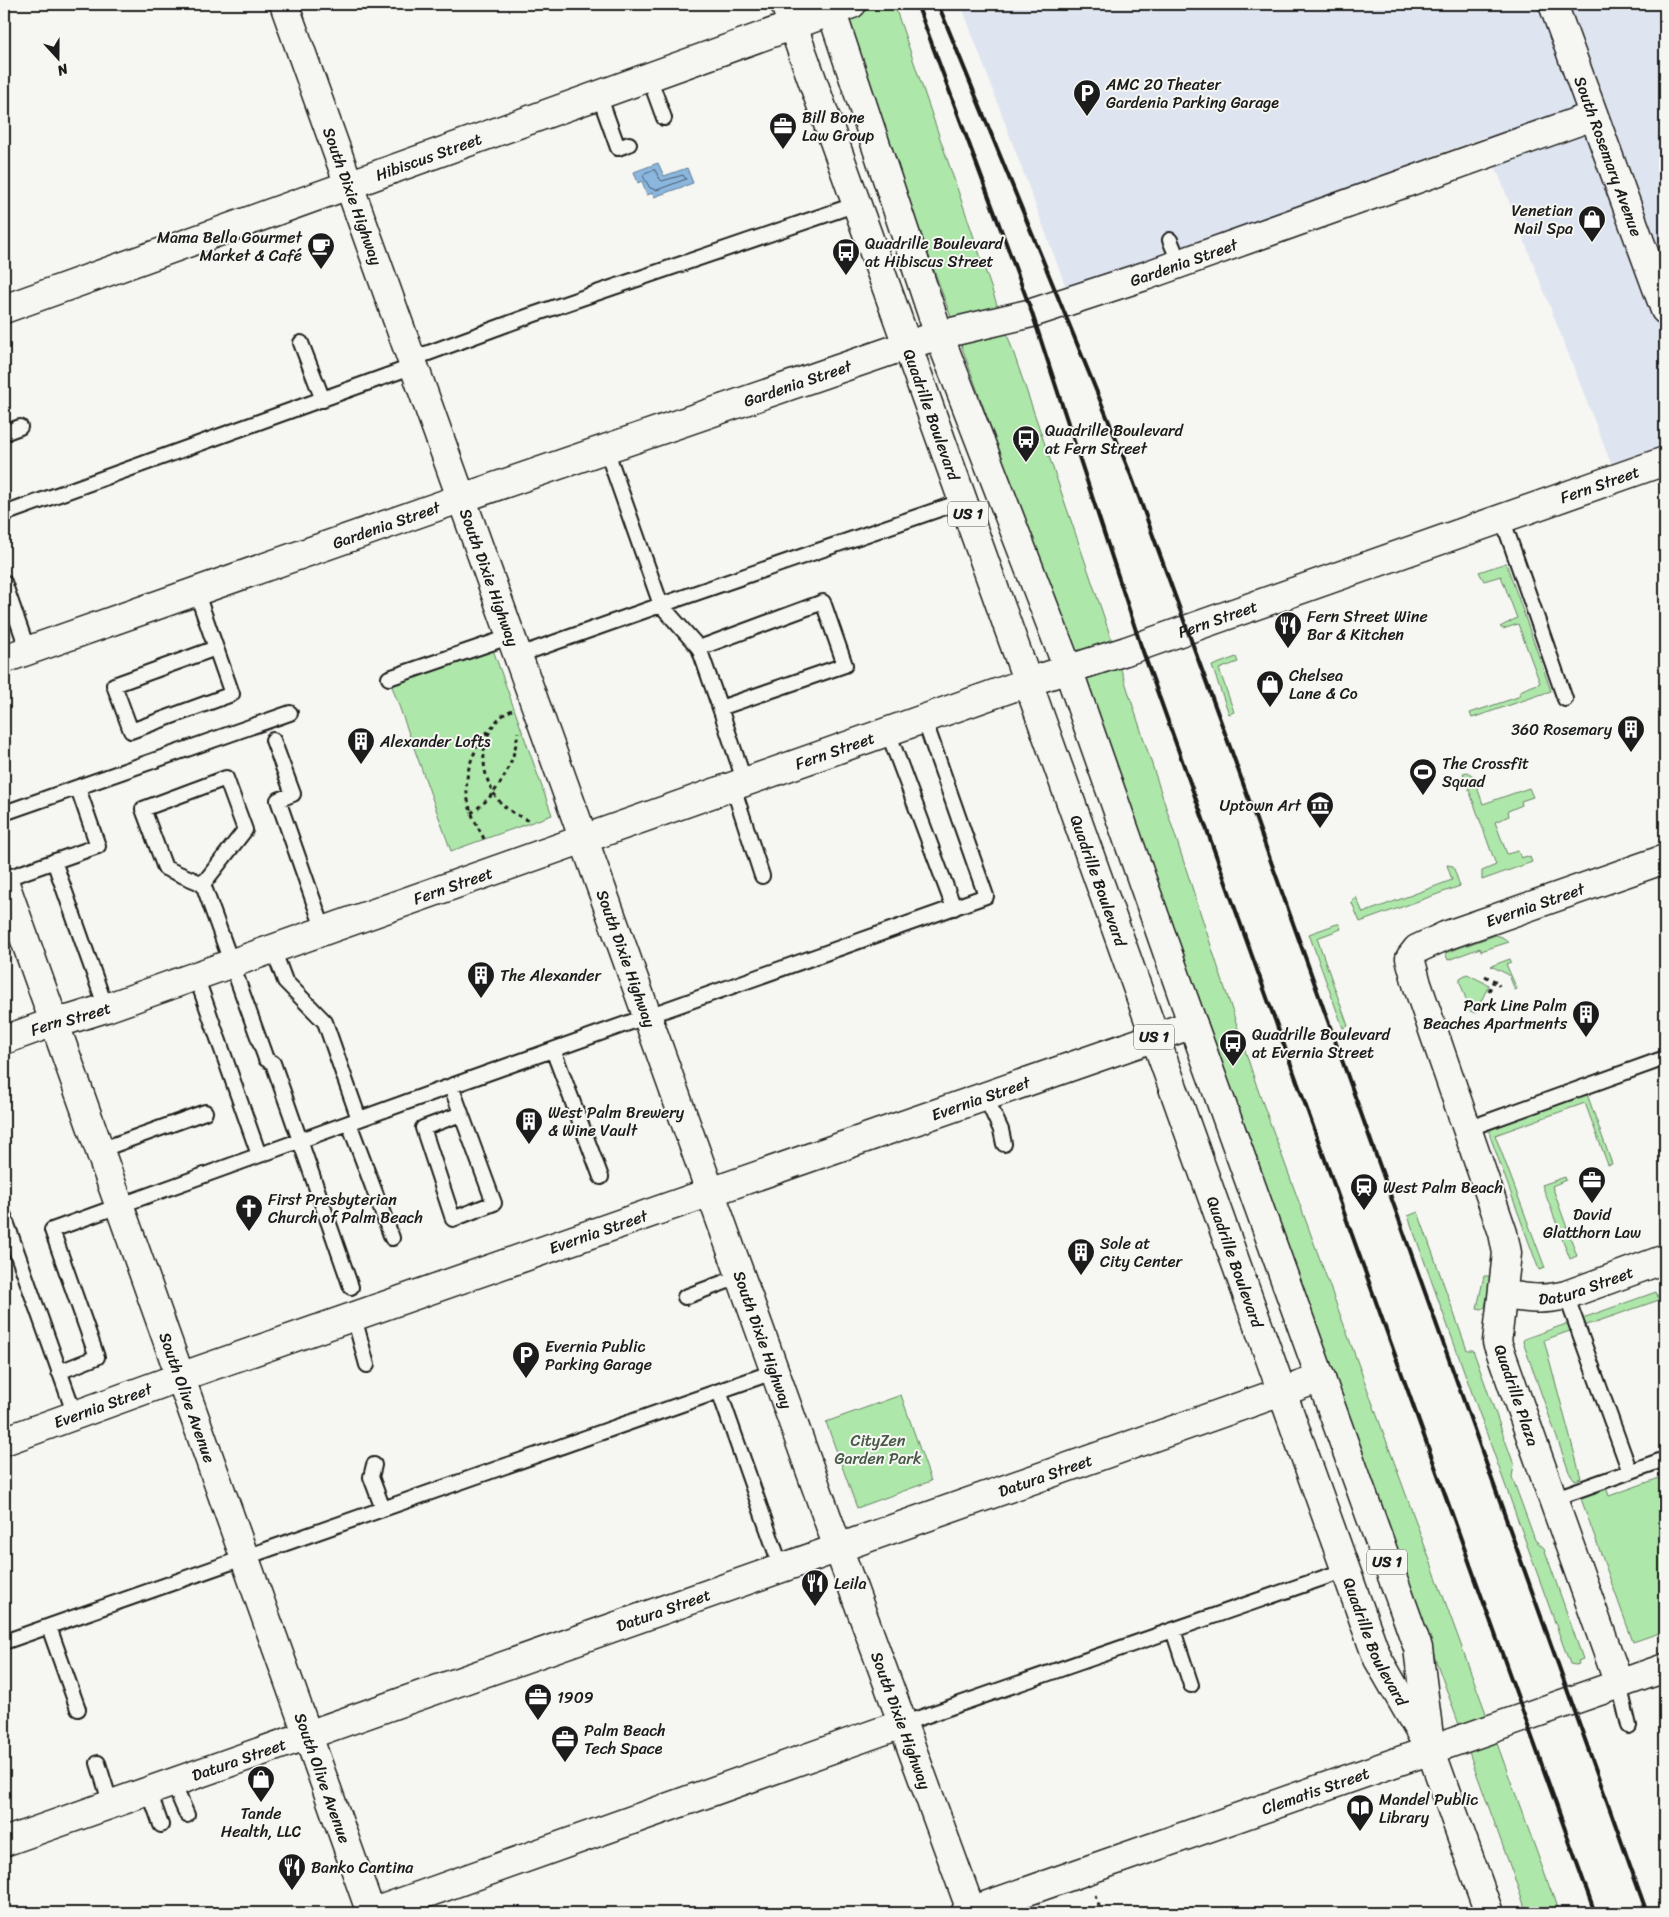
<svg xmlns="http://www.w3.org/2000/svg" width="1669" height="1917" font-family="Sriracha,sans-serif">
<rect width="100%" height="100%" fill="#f6f6f2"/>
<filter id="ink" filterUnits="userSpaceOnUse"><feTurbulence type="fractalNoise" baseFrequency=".02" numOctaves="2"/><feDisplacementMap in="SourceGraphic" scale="10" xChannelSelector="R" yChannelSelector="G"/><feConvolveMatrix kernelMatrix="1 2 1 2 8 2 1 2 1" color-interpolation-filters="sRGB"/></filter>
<g filter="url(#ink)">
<!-- built -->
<path fill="#dee5f0" d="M961,4h704v442l-53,20 -128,-329 -416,156z"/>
<!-- green -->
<path fill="#aee7aa" stroke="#658263" d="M838,4h56l209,610 155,476 301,823h-32z
M1506,563l45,128 -79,27 -2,-5 48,-16 4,-7 18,-7 -22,-59 -15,5 -3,-2 17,-9 -16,-42 -17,5 -5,-9z
M491,644l61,171 -101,36 -62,-173z
M1236,657l2,5 -19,7 15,43 -5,2 -17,-48z
M1468,772l5,4 10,28 46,-16 4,9 -12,4 1,4 -14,6 1,5 -14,6 12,32 11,-3 3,7 6,-2 1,2 2,-1 2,5 -50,18v-9l14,-6 -33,-92z
M1447,865l6,1 7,20 -100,36 -8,-19v-2l4,-4 7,16 89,-33z
M1337,924h2l2,5 -24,9 31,88 -5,2 -34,-94z
M1496,935l6,2 7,5 -28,9 -1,-3 -32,12 -3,-7z
M1510,959l1,3 -5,2 11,25 -2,1 -6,-15 -18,-9z
M1467,974l22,11 -14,28 -5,-2 -10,-29v-4z
M1587,1094l25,70 -4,1 -23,-62 -90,32 50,133 -6,2 -49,-134v-7z
M1565,1177l1,3 -14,6 25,70 -7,3 -28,-74z
M1418,1212l49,138h6l41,115 -2,12 23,63 9,8 39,111 -5,2 1,3 -4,1 -5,-1 -162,-448z
M1484,1276h6l1,2 -6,29 -3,2 -5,-1z
M1656,1292l3,8 -115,40 37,138 -6,2 -6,-8 -46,-130 1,-3z
M901,1395l30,86 -74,27 -31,-86z
M1665,1476v155l-32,11 -53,-146 26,-9 3,9z"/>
<!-- water -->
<path fill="#8bb7df" stroke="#5f7991" d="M658,163l6,13 23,-8 6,15 -39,14 -1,-4 -6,2 -5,-14 -4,2 -4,-11z"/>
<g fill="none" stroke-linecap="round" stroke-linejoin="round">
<!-- shore -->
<path stroke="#485a6a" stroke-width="1" d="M655,170l4,8 3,3 21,-6 3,4 -29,11 -7,-2 -7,-12 2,-3z"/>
<!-- service casing -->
<g stroke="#1c1c1c" stroke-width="18">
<path id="service" d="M649,77l15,41
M599,95l19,53 11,-4
M1170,240l10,24
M301,343l22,57
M412,359l120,-44 325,-111
M4,433l16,-6
M4,514l410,-148
M1502,518l63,181
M4,582l24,69
M196,591l36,103 -101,37 -17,-46 102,-37
M699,648l21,60 125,-43 -22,-63 -124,46 -38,-43 302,-104
M519,655l142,-50 -55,-156
M389,678l123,-42
M720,708l25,75
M888,732l66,176
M273,740l20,54 -15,6 46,131
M733,787l29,89
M4,813l286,-100
M54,861l52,147
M4,879l94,-33 -20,-58
M203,884l42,-54 -19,-52 -83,31 22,59 38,16 63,175 7,4 78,224
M273,949l12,32 40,41 34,97
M196,976l63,179
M553,1050l48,127
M985,1096l16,34 3,14
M461,1114l-38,14 30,91 41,-16 -43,-117 535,-190 -62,-177
M349,1123l43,115
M1467,1129l198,-71
M100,1150l105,-38
M4,1216l71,199
M1566,1295l64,177
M685,1297l56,-21
M354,1317l13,48
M59,1372l38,-15 -45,-127 399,-144
M719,1391l63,179
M374,1465l-3,12 12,32
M1553,1499l112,-40
M49,1627l29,82
M1173,1630l18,55
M4,1642l772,-271
M1619,1684l10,42
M902,1724l444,-154
M98,1763l13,42
M173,1783l14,32
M149,1791l12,34"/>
</g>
<!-- minor casing -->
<g stroke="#1c1c1c" stroke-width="31">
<g id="minor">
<path id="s1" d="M1553,4l112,306"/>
<path id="s2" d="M4,309l848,-305"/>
<path id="s3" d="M4,659l435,-153 469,-161 31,-10 93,-22 113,-37 448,-160"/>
<path id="s4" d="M1503,1295c26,3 38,6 63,0l99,-36"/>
<path id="s5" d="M4,1441l176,-64 1013,-353"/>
<path id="s6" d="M1619,1684l-122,-342 10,-89 -4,-20 -86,-249 -7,-26 7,-9 28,-13 220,-77"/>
<path id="s7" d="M4,1842l1317,-464"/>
<path d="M371,1913l531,-189"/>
<path id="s8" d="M965,1913l700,-245"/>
</g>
</g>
<!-- tertiary casing -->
<g stroke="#1c1c1c" stroke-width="31">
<g id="tertiary">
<path id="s9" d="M284,4l548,1527 140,382"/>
<path id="s10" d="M4,881l367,1032"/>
<path id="s11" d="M4,1040l50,-18 17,-3 35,-11 90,-32 832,-294 98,-31 539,-190"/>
</g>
</g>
<!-- primary casing -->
<g stroke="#1c1c1c" stroke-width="31">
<g id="primary">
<path id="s12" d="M785,4l589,1645 4,10 53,92 58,162"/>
<path d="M829,4l110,331 129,334 114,325 236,654 11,89"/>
</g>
</g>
<!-- path -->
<path stroke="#1c1c1c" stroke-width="3" stroke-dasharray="4 4" stroke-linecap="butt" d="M512,710c-36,16 -35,67 -11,93 8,9 21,14 30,19
M471,813c28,-19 43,-48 47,-81
M484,839c-4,-9 -9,-16 -12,-25 -12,-31 -3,-59 17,-84
M1485,976l12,6 2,4
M1489,991l5,-11
M1095,1895l7,18"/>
<!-- service -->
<use href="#service" stroke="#f6f6f2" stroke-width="14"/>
<!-- minor -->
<use href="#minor" stroke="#f6f6f2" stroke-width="28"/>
<!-- tertiary -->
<use href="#tertiary" stroke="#f6f6f2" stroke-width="28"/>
<!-- primary -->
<use href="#primary" stroke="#f6f6f2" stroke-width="28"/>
<!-- rail -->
<path stroke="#1c1c1c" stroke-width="4" d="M917,4l115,309 109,333 454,1267
M938,4l194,474 98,269 417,1166"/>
</g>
</g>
<!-- icons -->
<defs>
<g id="parking-pin" transform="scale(1.4375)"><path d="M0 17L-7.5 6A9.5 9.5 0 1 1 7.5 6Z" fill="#1c1c1c" stroke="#f6f6f2"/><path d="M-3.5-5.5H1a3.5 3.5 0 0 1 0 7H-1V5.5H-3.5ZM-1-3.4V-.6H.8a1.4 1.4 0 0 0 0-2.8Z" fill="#fff"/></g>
<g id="office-pin" transform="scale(1.4375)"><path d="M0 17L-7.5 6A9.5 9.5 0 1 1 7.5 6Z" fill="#1c1c1c" stroke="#f6f6f2"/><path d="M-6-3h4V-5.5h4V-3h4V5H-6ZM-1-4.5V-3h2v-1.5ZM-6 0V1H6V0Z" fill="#fff"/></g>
<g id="shop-pin" transform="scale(1.4375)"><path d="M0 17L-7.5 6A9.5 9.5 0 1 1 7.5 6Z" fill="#1c1c1c" stroke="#f6f6f2"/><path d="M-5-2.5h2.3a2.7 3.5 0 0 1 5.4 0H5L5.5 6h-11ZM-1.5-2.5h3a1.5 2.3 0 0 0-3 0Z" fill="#fff"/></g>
<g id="cafe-pin" transform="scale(1.4375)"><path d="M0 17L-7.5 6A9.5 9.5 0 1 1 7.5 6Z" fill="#1c1c1c" stroke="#f6f6f2"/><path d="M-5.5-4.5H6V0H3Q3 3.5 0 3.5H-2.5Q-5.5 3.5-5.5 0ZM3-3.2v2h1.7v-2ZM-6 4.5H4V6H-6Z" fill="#fff"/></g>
<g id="bus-pin" transform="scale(1.4375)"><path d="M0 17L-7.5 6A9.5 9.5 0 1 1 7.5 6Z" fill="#1c1c1c" stroke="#f6f6f2"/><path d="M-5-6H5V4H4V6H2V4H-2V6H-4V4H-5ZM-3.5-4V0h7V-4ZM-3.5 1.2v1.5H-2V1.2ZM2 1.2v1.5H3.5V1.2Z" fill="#fff"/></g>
<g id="restaurant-pin" transform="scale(1.4375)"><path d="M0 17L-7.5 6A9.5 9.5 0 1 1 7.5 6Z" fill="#1c1c1c" stroke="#f6f6f2"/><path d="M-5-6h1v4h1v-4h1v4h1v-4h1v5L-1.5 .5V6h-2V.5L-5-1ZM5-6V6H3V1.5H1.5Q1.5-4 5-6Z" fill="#fff"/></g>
<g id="building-pin" transform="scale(1.4375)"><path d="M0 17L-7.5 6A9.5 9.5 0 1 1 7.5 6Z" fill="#1c1c1c" stroke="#f6f6f2"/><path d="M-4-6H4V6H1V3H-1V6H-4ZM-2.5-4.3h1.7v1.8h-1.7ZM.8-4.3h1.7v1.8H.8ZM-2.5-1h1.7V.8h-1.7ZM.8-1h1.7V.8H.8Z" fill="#fff"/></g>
<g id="stadium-pin" transform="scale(1.4375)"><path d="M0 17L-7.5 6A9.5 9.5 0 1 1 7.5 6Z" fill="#1c1c1c" stroke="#f6f6f2"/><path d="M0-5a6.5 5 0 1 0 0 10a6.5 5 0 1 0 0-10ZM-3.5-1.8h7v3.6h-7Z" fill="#fff"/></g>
<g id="museum-pin" transform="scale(1.4375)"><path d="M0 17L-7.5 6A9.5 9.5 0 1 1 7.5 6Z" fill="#1c1c1c" stroke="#f6f6f2"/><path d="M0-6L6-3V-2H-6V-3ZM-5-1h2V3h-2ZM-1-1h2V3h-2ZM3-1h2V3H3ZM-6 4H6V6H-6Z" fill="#fff"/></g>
<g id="station-pin" transform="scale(1.4375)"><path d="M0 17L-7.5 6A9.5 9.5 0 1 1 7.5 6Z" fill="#1c1c1c" stroke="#f6f6f2"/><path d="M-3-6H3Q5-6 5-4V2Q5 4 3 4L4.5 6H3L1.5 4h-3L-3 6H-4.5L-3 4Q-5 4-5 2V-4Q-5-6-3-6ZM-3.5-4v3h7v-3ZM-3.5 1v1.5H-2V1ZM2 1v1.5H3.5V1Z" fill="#fff"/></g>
<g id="church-pin" transform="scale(1.4375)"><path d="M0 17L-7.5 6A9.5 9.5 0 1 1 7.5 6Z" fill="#1c1c1c" stroke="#f6f6f2"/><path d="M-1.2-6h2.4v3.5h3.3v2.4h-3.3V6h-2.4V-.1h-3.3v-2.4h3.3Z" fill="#fff"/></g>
<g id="library-pin" transform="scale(1.4375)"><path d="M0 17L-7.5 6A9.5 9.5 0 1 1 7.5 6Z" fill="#1c1c1c" stroke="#f6f6f2"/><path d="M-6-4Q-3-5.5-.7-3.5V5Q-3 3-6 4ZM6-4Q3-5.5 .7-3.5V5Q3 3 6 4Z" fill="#fff"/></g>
</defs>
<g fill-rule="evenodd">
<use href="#parking-pin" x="1087" y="93"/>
<use href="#office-pin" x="783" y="126"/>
<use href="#shop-pin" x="1592" y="219"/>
<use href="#cafe-pin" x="321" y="246"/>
<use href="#bus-pin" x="846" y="252"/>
<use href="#bus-pin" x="1026" y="439"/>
<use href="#restaurant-pin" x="1288" y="625"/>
<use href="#shop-pin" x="1270" y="684"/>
<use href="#building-pin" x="1631" y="729"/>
<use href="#building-pin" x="361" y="741"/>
<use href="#stadium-pin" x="1423" y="772"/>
<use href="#museum-pin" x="1320" y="805"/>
<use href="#building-pin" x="481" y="975"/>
<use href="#building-pin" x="1586" y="1014"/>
<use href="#bus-pin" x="1233" y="1043"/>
<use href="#building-pin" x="529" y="1121"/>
<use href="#office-pin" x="1592" y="1180"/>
<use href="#station-pin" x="1364" y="1187"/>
<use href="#church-pin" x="249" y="1208"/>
<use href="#building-pin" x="1081" y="1252"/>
<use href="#parking-pin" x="526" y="1355"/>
<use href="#restaurant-pin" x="815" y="1583"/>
<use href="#office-pin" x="538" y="1697"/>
<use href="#office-pin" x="565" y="1739"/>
<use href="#shop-pin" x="261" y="1779"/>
<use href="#library-pin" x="1360" y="1808"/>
<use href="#restaurant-pin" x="292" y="1867"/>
</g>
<g text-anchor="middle" stroke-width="4" stroke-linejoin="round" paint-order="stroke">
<!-- shield labels -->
<g fill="#f6f6f2" stroke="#5d5d5c" stroke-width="1">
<rect x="948" y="501.5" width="40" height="25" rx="4"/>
<rect x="1134" y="1024.5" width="40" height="25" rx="4"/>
<rect x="1367" y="1549.5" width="40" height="25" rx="4"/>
</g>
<g font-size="15" font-weight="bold" fill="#1c1c1c">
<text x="968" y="519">US 1</text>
<text x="1154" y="1042">US 1</text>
<text x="1387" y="1567">US 1</text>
</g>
<!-- poi labels -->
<g font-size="16" fill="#1c1c1c" stroke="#f6f6f2" text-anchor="start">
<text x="1106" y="90">AMC 20 Theater<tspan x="1106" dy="18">Gardenia Parking Garage</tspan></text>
<text x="802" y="123">Bill Bone<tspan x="802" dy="18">Law Group</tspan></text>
<text x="1573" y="216" text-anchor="end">Venetian<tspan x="1573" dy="18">Nail Spa</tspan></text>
<text x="302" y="243" text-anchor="end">Mama Bella Gourmet<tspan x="302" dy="18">Market &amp; Café</tspan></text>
<text x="865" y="249">Quadrille Boulevard<tspan x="865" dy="18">at Hibiscus Street</tspan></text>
<text x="1045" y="436">Quadrille Boulevard<tspan x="1045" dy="18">at Fern Street</tspan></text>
<text x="1307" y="622">Fern Street Wine<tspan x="1307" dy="18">Bar &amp; Kitchen</tspan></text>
<text x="1289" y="681">Chelsea<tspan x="1289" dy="18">Lane &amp; Co</tspan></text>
<text x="1612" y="735" text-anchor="end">360 Rosemary</text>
<text x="380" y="747">Alexander Lofts</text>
<text x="1442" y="769">The Crossfit<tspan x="1442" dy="18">Squad</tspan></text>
<text x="1301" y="811" text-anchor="end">Uptown Art</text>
<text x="500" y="981">The Alexander</text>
<text x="1567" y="1011" text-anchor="end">Park Line Palm<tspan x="1567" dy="18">Beaches Apartments</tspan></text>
<text x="1252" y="1040">Quadrille Boulevard<tspan x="1252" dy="18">at Evernia Street</tspan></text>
<text x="548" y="1118">West Palm Brewery<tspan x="548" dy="18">&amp; Wine Vault</tspan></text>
<text x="1383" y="1193">West Palm Beach</text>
<text x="268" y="1205">First Presbyterian<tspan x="268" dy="18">Church of Palm Beach</tspan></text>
<text x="1592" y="1220" text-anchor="middle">David<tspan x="1592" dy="18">Glatthorn Law</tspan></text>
<text x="1100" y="1249">Sole at<tspan x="1100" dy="18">City Center</tspan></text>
<text x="545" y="1352">Evernia Public<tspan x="545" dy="18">Parking Garage</tspan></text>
<text x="834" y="1589">Leila</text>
<text x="557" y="1703">1909</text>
<text x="584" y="1736">Palm Beach<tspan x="584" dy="18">Tech Space</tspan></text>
<text x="1379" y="1805">Mandel Public<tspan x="1379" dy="18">Library</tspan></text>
<text x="261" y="1819" text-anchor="middle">Tande<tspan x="261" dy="18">Health, LLC</tspan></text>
<text x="311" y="1873">Banko Cantina</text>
</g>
<!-- street labels -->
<g font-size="16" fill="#1c1c1c" stroke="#f6f6f2">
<text dy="6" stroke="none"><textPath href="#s2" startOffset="451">Hibiscus Street</textPath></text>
<text dy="6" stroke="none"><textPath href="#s1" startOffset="162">South Rosemary Avenue</textPath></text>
<text dy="6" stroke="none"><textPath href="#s9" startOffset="204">South Dixie Highway</textPath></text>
<text dy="6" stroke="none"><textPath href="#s3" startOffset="1245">Gardenia Street</textPath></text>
<text dy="6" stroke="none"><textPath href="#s3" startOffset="840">Gardenia Street</textPath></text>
<text dy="6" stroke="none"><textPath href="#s12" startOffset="436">Quadrille Boulevard</textPath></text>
<text dy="6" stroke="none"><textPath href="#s11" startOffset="1690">Fern Street</textPath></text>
<text dy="6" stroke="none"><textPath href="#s3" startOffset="405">Gardenia Street</textPath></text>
<text dy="6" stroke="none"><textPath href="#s9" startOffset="609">South Dixie Highway</textPath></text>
<text dy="6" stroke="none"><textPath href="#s11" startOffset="1285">Fern Street</textPath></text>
<text dy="6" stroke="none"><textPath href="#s11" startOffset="880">Fern Street</textPath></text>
<text dy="6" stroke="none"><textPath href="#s12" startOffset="931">Quadrille Boulevard</textPath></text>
<text dy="6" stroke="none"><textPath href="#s11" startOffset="475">Fern Street</textPath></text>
<text dy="6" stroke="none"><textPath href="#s6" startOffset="901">Evernia Street</textPath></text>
<text dy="6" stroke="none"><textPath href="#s9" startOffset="1014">South Dixie Highway</textPath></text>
<text dy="6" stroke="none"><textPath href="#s11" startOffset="70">Fern Street</textPath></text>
<text dy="6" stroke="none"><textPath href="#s5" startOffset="1035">Evernia Street</textPath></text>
<text dy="6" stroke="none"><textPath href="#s5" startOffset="630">Evernia Street</textPath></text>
<text dy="6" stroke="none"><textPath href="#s12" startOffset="1336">Quadrille Boulevard</textPath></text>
<text dy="6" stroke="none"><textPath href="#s4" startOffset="85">Datura Street</textPath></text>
<text dy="6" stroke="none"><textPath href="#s9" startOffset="1419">South Dixie Highway</textPath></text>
<text transform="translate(1517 1395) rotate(71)" y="6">Quadrille Plaza</text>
<text dy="6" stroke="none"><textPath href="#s10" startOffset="548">South Olive Avenue</textPath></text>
<text dy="6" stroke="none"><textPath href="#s5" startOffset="105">Evernia Street</textPath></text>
<text dy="6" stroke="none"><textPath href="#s7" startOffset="1104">Datura Street</textPath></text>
<text dy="6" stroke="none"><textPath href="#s7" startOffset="699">Datura Street</textPath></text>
<text dy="6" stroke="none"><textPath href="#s12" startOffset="1741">Quadrille Boulevard</textPath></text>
<text dy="6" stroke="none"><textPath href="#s9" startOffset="1824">South Dixie Highway</textPath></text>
<text dy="6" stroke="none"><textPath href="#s7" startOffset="249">Datura Street</textPath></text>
<text dy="6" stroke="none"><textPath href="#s10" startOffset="952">South Olive Avenue</textPath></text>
<text dy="6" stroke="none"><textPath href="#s8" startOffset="371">Clematis Street</textPath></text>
</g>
<!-- park labels -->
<g font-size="16" fill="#485947" stroke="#f6f6f2">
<text x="878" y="1446">CityZen<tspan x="878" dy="18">Garden Park</tspan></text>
</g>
</g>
<!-- margin -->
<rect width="1669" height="1917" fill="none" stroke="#f6f6f2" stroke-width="20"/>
<rect x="10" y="10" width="1649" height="1897" fill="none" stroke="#1c1c1c" stroke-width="2" filter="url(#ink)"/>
<!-- north arrow -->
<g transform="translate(58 58) rotate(159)" stroke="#f6f6f2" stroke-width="4" paint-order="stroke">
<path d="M0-4L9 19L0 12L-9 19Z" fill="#1c1c1c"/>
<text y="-8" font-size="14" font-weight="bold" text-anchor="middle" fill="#1c1c1c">N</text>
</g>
</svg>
